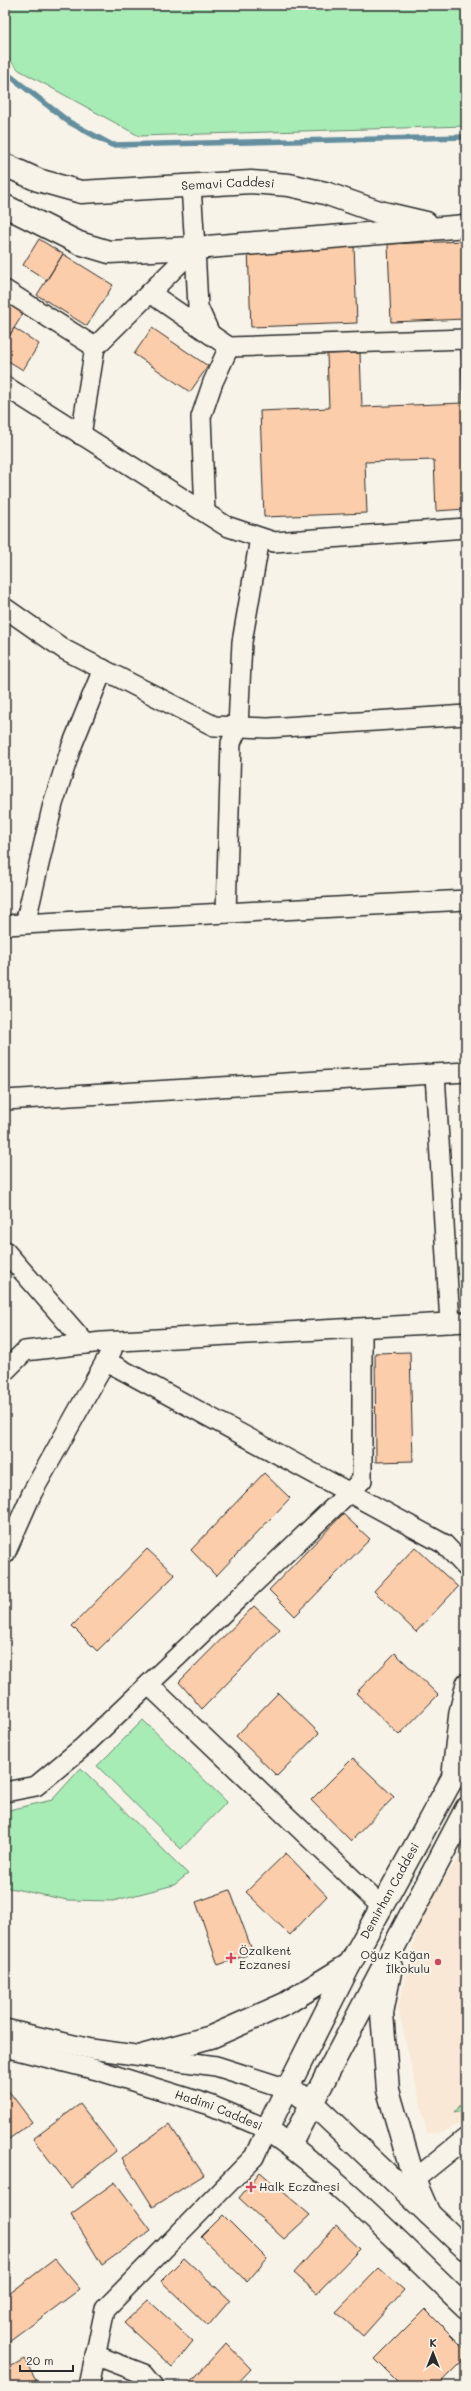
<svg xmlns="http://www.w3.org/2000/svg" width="471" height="2391" font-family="Mali,sans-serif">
<rect width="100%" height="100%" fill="#f7f3e8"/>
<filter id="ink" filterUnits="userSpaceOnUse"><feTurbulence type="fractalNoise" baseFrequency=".025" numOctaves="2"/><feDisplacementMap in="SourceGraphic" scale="8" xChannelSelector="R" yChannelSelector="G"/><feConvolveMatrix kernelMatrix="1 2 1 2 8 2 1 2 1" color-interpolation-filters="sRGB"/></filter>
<g filter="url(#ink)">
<!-- built -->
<path fill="#f8e8d5" d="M466,1846v275l-25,11 -14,1 -29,-126 23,-91z"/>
<!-- green -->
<path fill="#a7ebb5" stroke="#698b70" d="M5,5h461v121l-327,10 -120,-66 -14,-15z
M143,1720l84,82 -46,47 -84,-83z
M81,1768l107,106 -14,11 -61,16 -46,-1 -62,-13v-76l47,-11z
M466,2098v12l-12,3z"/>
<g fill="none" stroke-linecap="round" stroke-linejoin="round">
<!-- stream -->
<path stroke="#658f9f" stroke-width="5.5" d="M5,72l64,50 43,23 354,-8"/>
</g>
<!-- building -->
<path fill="#fccdaa" stroke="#2b2b2b" d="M39,239l24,15 -16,26 -24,-15z
M466,241v78l-75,3 -3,-78z
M354,245l3,78 -106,4 -3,-78z
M63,254l50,31 -26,41 -50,-31z
M5,300l19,12 -19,31z
M14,328l25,16 -16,26 -18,-11v-16z
M152,328l56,38 -18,26 -56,-38z
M461,349h5v160l-30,2 -2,-51 -69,2 2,51 -103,4 -4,-106 69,-3 -2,-54 33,-1 2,54 101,-4z
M464,1343h2v27z
M410,1352l3,109 -37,1 -1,-109z
M264,1473l26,25 -74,78 -25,-26z
M343,1514l27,25 -75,77 -26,-26z
M415,1547l43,40 -42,45 -42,-41z
M147,1549l28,26 -78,76 -25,-25z
M254,1606l26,23 -78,80 -23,-27z
M395,1653l43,42 -39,40 -43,-42z
M278,1693l41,40 -42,43 -41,-40z
M353,1758l41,39 -43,44 -40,-41z
M286,1853l41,43 -37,39 -44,-43z
M230,1890l23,63 -35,12 -22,-63z
M5,2086l27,36 -27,20z
M80,2104l36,47 -45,37 -38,-49z
M169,2124l35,51 -51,32 -31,-49z
M260,2172l50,43 -26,24 -45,-41z
M115,2182l36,48 -49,35 -31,-51z
M223,2215l44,44 -20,23 -46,-45z
M336,2226l24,23 -43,44 -23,-20z
M184,2258l46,42 -22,26 -47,-45z
M55,2259l25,30 -75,56v-48z
M379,2268l25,22 -41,46 -27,-24z
M148,2300l45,41 -21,26 -48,-44z
M425,2309l41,41v7l-29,29h-35l-27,-27z
M226,2343l25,26 -16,17h-48z
M24,2359l15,27h-34v-16z"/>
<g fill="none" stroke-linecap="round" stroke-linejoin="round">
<!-- minor casing -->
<g stroke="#2b2b2b" stroke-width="22">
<g id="minor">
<path d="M195,248l3,59 12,27"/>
<path d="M5,290l90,57 100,-99 -4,-62"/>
<path d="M150,293l79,54 237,-8"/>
<path d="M5,386l221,140 48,16 192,-14"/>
<path d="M81,435l14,-88"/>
<path d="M205,512l-4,-95 12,-35 16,-35"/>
<path d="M5,608l60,42 149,76 54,2 198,-13"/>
<path d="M226,913l5,-170 7,-16 4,-85 18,-104"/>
<path d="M25,924l28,-120 18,-56 32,-79"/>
<path d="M5,925l461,-25"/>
<path d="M435,1074l15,249"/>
<path d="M5,1100l461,-28"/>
<path d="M5,1251l81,93"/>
<path d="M106,1361l338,183 22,23"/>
<path d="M5,1371l20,-20 77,-9 364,-20"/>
<path d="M5,1554l27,-61 80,-143"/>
<path d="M149,1685l233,222"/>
<path d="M451,1781l8,-69 7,-29"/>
<path d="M5,1792l31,-6 47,-39 279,-267v-151"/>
<path d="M5,2029l86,20 125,17 72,23"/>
<path id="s1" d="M5,2047l92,23 113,35 57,24 -13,28 -149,152 -16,77"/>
<path d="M414,2180l52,-42"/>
<path d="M95,2355l49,19 10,12"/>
</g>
</g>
<!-- major casing -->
<g stroke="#2b2b2b" stroke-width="25">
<g id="major">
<path id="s2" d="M5,165l33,15 43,12 170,-10 38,3 36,8 54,19 47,11"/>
<path d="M5,206l74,37 30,9 86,-4 271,-22"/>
<path d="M466,1764l-15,17 -101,183 -83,165c73,51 135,117 199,178"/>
<path d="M391,1967l-9,46 6,77 26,90 15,34"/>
<path d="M145,2055l66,-18 74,-33 65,-40"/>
<path d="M300,2095l12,8 154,146"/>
<path d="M290,2145l176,-336"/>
</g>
</g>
<!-- minor -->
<use href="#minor" stroke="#f7f3e8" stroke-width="19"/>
<!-- major -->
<use href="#major" stroke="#f7f3e8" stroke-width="22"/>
</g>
</g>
<!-- markers -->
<g fill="#d1495b" stroke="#f7f3e8" stroke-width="1.5">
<path d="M229 1952h4v4h4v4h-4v4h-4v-4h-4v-4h4z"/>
<circle cx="438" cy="1962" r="4"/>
<path d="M249 2181h4v4h4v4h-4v4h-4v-4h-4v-4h4z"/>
</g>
<g text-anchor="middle" stroke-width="4" stroke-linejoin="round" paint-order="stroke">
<!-- street labels -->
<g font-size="12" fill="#2b2b2b" stroke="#f7f3e8">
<text dy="4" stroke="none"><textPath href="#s2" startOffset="228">Semavi Caddesi</textPath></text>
<text transform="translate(390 1891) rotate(-61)" y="4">Demirhan Caddesi</text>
<text dy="4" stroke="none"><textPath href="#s1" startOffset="223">Hadimi Caddesi</textPath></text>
</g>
<!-- poi labels -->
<g font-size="12" fill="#2b2b2b" stroke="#f7f3e8" text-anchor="start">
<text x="239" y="1955">Özalkent<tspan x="239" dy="14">Eczanesi</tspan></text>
<text x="430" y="1959" text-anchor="end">Oğuz Kağan<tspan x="430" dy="14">İlkokulu</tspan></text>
<text x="259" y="2191">Halk Eczanesi</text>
</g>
</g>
<!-- margin -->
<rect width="471" height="2391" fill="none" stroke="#f7f3e8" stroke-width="20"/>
<rect x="10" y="10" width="451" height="2371" fill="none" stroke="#2b2b2b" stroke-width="1.5" filter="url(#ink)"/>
<!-- north arrow -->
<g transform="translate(433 2353)" stroke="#f7f3e8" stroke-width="3" paint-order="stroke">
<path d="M0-3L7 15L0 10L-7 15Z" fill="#2b2b2b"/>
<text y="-6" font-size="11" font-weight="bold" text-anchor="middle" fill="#2b2b2b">K</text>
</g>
<!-- scale -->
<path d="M20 2365v6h53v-6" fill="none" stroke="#2b2b2b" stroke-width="2"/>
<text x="26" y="2365" font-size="12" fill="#2b2b2b" stroke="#f7f3e8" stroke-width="3" paint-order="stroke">20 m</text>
</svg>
